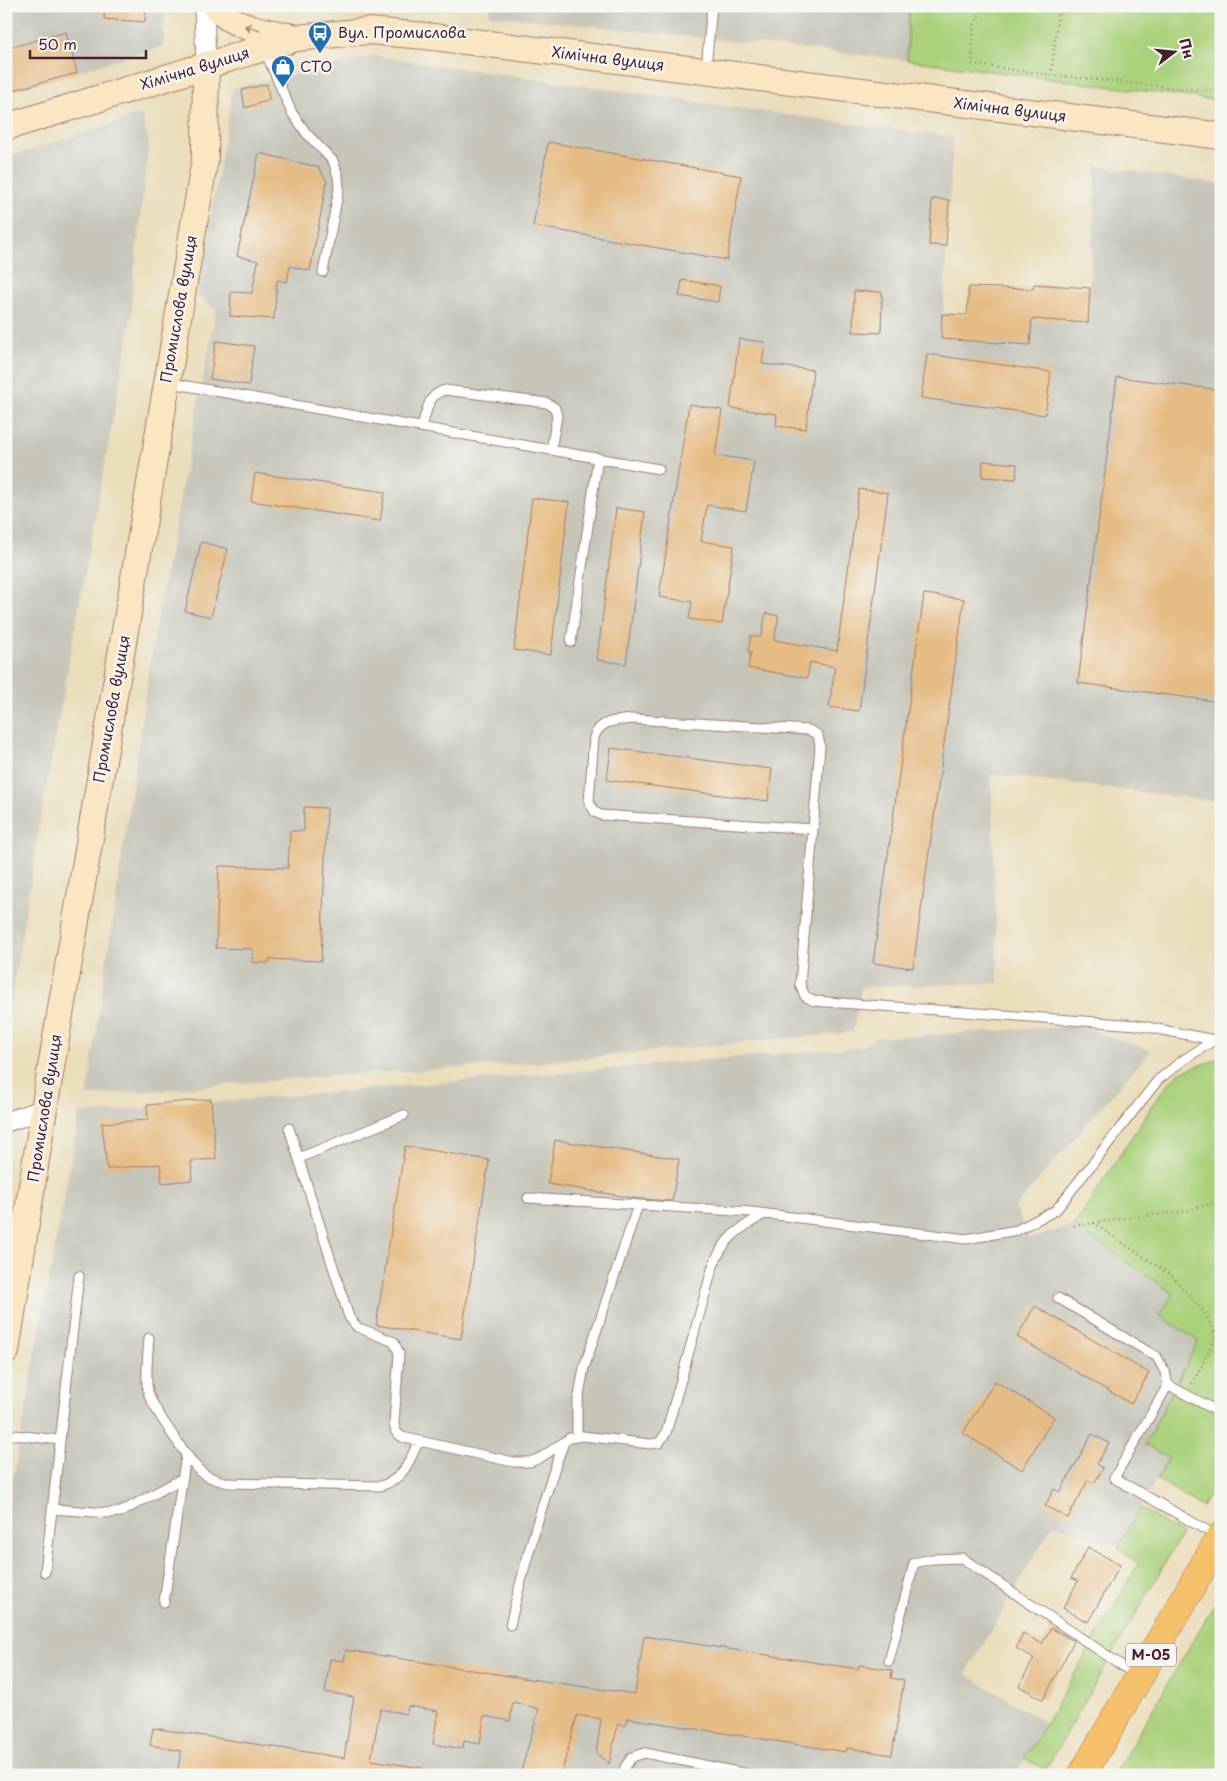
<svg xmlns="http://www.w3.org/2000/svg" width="1227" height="1781" font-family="'Playpen Sans',sans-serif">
<rect width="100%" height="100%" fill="#f6f6f2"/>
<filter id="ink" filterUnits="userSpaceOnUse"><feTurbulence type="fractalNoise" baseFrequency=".02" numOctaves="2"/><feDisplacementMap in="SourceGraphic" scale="10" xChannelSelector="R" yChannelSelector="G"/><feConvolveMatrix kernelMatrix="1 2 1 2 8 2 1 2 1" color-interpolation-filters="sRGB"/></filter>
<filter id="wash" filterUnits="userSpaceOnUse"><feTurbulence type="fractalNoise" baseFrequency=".0096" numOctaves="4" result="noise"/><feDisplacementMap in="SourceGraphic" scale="20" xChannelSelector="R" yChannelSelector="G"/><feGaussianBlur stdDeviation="1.12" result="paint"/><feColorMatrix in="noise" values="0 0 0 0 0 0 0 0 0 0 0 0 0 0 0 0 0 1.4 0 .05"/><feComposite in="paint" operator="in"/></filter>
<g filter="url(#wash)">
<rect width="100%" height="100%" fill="#eaddb9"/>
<!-- industrial -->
<path fill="#c6c5b8" d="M6,6h160l-3,40 -157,47z
M490,6h419l-2,54 -418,-45z
M375,56l442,63 136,18 -10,177 144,9 10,-157 124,18v618l-230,-28 7,209 -137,4 -8,45 -321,31 -217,14 -228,19 69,-473 60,-313 -19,-14 36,-208z
M141,114l8,28 -17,150v22l-92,508 -34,212v-876z
M1077,1026l74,24 -136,157 15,31 44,-12 100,68 -15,21 39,26 -53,104 24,12 -51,90 -65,-23 -87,150 80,49 -31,52h-1009v-258l73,-403 782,-67 14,-9z"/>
<!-- green -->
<path fill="#aad27c" stroke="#7a7854" d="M909,6h312v95l-314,-41z
M1221,1058v417l-19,32 -45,-28 12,-22 -24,-12 53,-104 -39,-26 15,-21 -100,-68 85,-131 19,-22z
M1140,1508l42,26 -137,236 -21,-12 22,-35 92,-159 -20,-17z
M1221,1593v182h-107z"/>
<g id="blocks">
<!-- building -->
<path fill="#e5bc84" d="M105,6h41l-1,16 -41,-3z
M66,32l11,41 -71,19v-43z
M267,84l2,16 -24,8 -3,-18z
M548,142l193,34 -14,84 -194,-34z
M259,153l59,14 9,14 -17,90 -20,-5 -3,16 -10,-2 -3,39 -44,-3 1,-24 21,1 6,-32 -21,-5z
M932,199l17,1 -3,46 -17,-1z
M682,280l38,6 -2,16 -39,-6z
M1034,284l56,4 -2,35 -56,-4 -2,26 -89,-6 1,-25 25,1 2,-28 64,2z
M854,291l28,1 -1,41 -28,-1z
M739,339l26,3 -3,22 51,6 -7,59 -30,-3 1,-12 -47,-6z
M216,341l38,5 -5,39 -39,-6z
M927,354l124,18 -6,43 -124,-17z
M1117,377l104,13v312l-143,-19z
M689,404l33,6 -7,45 39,6 -8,50 -39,-6 -6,36 33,5 -12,78 -33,-5 3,-17 -33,-5z
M983,461l34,3 -1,15 -34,-2z
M255,473l130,19 -5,29 -129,-20z
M859,489l29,4 -29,218 -30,-4 6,-40 -25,-5 -3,16 -59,-10 3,-16h-3l3,-16 10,1 5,-24 13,3 -5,24 63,11z
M532,498l37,4 -18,153 -37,-5z
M616,508l29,4 -19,152 -29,-4z
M201,542l27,7 -17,68 -26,-6z
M924,594l40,5 -51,369 -40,-5z
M611,748l161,21 -4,32 -161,-21z
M304,807l23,1 -6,153 -52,-2v4l-17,-1 1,-13 -37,-1 3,-82 69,2 2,-37h14z
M211,1099l5,60 -25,2 1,19 -30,3 -2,-19 -53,5 -5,-46 46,-3 -1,-15z
M555,1140l124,19 -7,42 -32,-2 -92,-15z
M405,1146l84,14 -28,179 -85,-14z
M1035,1306l114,67 -18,31 -114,-67z
M995,1381l59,36 -32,53 -59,-37z
M1092,1434l17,9 -12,21 6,4 -9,15 -6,-3 -20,38 -23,-12 9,-17 6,3z
M1088,1547l32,18 -32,57 -25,-14 15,-27 -7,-3z
M1051,1628l23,13 -31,59 -24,-14 15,-28 -18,-10 7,-15 19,11z
M644,1636l214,33 1,-4 33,5 -1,8 13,2 -12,75 -45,-7 -1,4 -219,-34 -1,8 -8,-3 -9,41 -13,-11 5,-34 -24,-4 -16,60h-41l19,-66 -26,-7 -3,19 -26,-5 -4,28 -16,-3 -1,8 -30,-5 5,-33 -30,-5 -1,8 -27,-5 -9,51 51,8 -1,7h-244l4,-24 -31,-6 3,-17 191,30 10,-61 -29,-5 5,-33 14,2 2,-11 170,27 119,17z"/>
</g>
</g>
<g filter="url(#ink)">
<use href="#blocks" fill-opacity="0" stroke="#9a7e72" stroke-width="1"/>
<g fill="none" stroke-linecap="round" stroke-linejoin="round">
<!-- lane casing -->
<g stroke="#9a7e72" stroke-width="11">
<path id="lane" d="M264,49l28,64 15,21 26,27 5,15 1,13 -16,83
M706,68l6,-62
M170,383l489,86
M422,427c5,-16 5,-32 23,-37l102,13 8,5 2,8 -6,34
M571,642l27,-184
M813,829l-212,-14 -6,-3 -6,-10 5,-65c7,-18 23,-16 39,-18l176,11 9,5 2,11 -20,239 5,11 9,5 323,24 77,15
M289,1128l60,189 8,10 37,15 5,11 -5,71 2,8 6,5 111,25h17l10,-4 30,-20 13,-2 67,8 9,-1 7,-10 47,-167c12,-30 25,-36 51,-52
M299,1158l105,-43
M528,1198l224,14 214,27 51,-9 39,-20 102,-130 24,-19 32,-21h7
M1058,1298l99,59 8,15 3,13 -54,93 103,58
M149,1338c-1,16 -4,39 -1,54 3,13 44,74 56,82 7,5 16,7 25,9l151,3c25,-7 28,-24 39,-45
M1168,1385l53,28
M6,1434l54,6
M577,1437v-31l7,-38 54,-163
M52,1509l57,4 12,-1 62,-34
M45,1572l34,-296
M164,1602l22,-147
M510,1625c15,-63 32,-123 54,-183
M889,1661l25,-98 18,-4 30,-1 174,117
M624,1775l1,-8 7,-10 13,-4 107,22"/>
</g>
<!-- street casing -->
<g stroke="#9a7e72" stroke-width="21">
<path id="street" d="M204,6l2,59
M6,1122l38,-13"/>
</g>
<!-- secondary casing -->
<g stroke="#9a7e72" stroke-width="28">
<path id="secondary" d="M215,6c19,23 51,25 78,31
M6,127l290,-89 72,-7 57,5 796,100
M6,1351l38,-242 161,-950 1,-94"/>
</g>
<!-- primary casing -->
<g stroke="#9a7e72" stroke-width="29">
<path id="primary" d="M1082,1775l139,-239"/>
</g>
<!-- path -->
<path stroke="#9a7e72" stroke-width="2.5" stroke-dasharray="1 4" stroke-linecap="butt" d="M983,6l-9,20 -2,38 79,11 148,15h22
M1051,75l8,-69
M1093,1223l78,52 35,39 10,23 5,-2
M1074,1226l59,-9 54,-6 34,-11
M1192,1384l24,-47"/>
<!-- lane -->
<use href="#lane" stroke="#fff" stroke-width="9"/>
<!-- street -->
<use href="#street" stroke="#fff" stroke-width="19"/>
<!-- secondary -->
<use href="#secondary" stroke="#fbe6c3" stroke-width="26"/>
<!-- primary -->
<use href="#primary" stroke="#f4c16a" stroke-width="28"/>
</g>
<!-- one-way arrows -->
<defs><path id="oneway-shaft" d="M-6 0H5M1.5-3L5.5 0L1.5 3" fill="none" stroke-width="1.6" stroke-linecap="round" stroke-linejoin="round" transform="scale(1.25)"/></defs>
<use stroke="#a28277" href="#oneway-shaft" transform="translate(252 28) rotate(-165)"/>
</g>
<!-- icons -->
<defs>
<g id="bus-pin" transform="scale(1.25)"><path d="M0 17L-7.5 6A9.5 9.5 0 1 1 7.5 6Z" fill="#1f6fb2" stroke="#f6f6f2"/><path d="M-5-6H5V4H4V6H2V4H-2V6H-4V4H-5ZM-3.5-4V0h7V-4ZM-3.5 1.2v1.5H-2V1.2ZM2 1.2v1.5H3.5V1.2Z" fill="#fff"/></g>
<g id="shop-pin" transform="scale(1.25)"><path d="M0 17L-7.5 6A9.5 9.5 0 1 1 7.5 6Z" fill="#1f6fb2" stroke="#f6f6f2"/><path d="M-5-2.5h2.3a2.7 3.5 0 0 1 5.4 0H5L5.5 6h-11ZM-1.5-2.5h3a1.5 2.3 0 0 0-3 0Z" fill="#fff"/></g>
</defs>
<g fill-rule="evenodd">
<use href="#bus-pin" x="320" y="33"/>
<use href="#shop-pin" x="283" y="67"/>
</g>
<g text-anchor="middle" stroke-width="5" stroke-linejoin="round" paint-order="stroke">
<!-- shield labels -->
<rect fill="#f6f6f2" stroke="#7e6067" stroke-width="1" x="1126" y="1643.5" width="50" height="23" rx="4"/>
<g font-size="14" font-weight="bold" fill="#4a1f2b">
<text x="1151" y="1660">М-05</text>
</g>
<!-- poi labels -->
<g font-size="15" fill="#4a1f2b" stroke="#f6f6f2" text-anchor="start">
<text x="338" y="38">Вул. Промислова</text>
<text x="300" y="72">СТО</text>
</g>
<!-- street labels -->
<g font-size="15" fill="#4a1f2b" stroke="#f6f6f2">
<text transform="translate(608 59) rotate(7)" y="5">Хімічна вулиця</text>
<text transform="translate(195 69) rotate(-17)" y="5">Хімічна вулиця</text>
<text transform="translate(1010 110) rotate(7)" y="5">Хімічна вулиця</text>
<text transform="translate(179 309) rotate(-80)" y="5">Промислова вулиця</text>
<text transform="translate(112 709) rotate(-80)" y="5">Промислова вулиця</text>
<text transform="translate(45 1108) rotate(-81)" y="5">Промислова вулиця</text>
</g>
</g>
<!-- margin -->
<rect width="1227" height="1781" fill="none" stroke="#f6f6f2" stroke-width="25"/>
<!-- north arrow -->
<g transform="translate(1174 52) rotate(74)" stroke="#f6f6f2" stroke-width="4" paint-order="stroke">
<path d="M0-4L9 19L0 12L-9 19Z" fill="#4a1f2b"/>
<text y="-8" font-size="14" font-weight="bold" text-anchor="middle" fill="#4a1f2b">Пн</text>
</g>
<!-- scale -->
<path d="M30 50v8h116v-8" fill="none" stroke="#4a1f2b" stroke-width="2.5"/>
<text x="38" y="50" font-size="15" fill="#4a1f2b" stroke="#f6f6f2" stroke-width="4" paint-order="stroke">50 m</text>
</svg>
